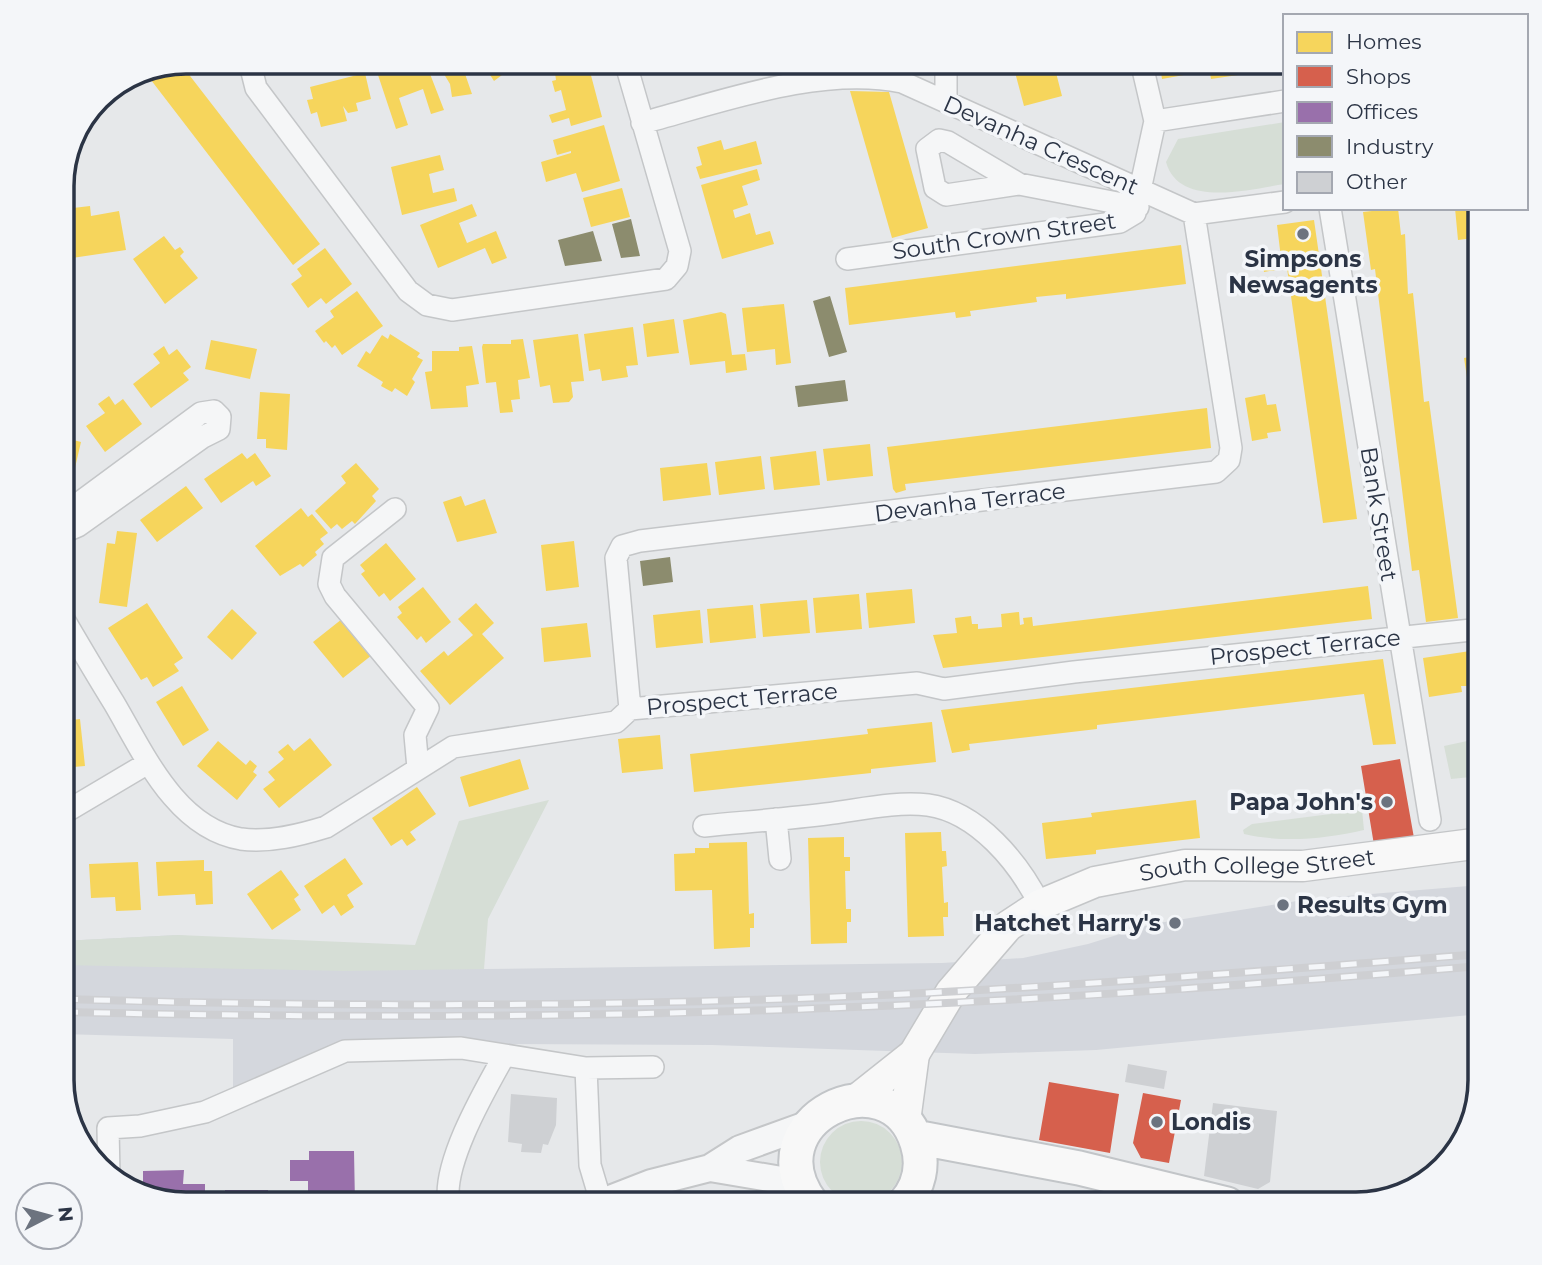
<svg xmlns="http://www.w3.org/2000/svg" width="1542" height="1265" font-family="Montserrat,sans-serif">
<rect width="100%" height="100%" fill="#e6e8ea"/>
<!-- built -->
<path fill="#d4d7dd" d="M1481,885v129l-385,36 -121,4 -263,-9 -370,-2 -109,49v-53l-171,-5v-93l116,-6 307,34 457,-6 81,-5 65,-14 64,-20 158,-25z"/>
<!-- green -->
<path fill="#d6ded6" d="M1285,122v62c-35,5 -106,25 -119,-22l12,-23z
M1481,738v38l-30,3 -7,-33z
M549,800l-61,119 -4,50 -140,2 -282,-6v-24l116,-6 237,10 44,-124z
M1362,810l2,20c-39,9 -81,13 -120,4l-1,-4 9,-6z
M820 1162a41 41 0 1 1 82 0a41 41 0 1 1-82 0Z"/>
<!-- homes -->
<path fill="#f6d55c" d="M401,61h24l19,49 -13,4 -8,-25 -24,9 9,27 -12,4 -20,-60z
M436,61h43l-15,10 8,23 -20,3 -2,-13z
M481,61h13l8,14 -8,6z
M669,61h68v1l-43,12 -2,-7 -20,5z
M1012,61h41l9,35 -38,10z
M1159,61h34l2,12 -33,6z
M1208,61h77v7l-74,11z
M180,63l140,181 -27,21 -142,-185 16,-12z
M588,64l14,53 -31,9 -2,-8 -17,5 -3,-8 17,-5 -5,-20 -6,2 -3,-11 4,-1 -1,-7z
M365,73l6,26 -15,4 2,8 -10,2 -5,-7 4,15 -26,6 -4,-15 -6,2 -4,-14 6,-1 -3,-12z
M850,91l39,1 39,136 -36,10z
M604,125l16,56 -38,11 -6,-19 -30,9 -5,-20 30,-9v-2l-14,4 -4,-15z
M721,140l3,10 32,-9 6,23 -62,15 -4,-12 6,-2 -5,-18z
M440,155l4,15 -15,4 4,19 21,-5 3,13 -55,14 -11,-48z
M757,169l3,11 -18,6 6,19 -15,5 2,8 15,-5 6,22 14,-4 4,13 -52,15 -21,-74z
M622,188l8,29 -39,10 -8,-29z
M62,200l5,20 8,-1 -2,-11 17,-2 1,10 28,-5 7,39 -54,8 -2,-15 -8,1z
M472,204l5,12 -18,7 8,20 29,-12 11,27 -15,6 -7,-16 -47,20 -18,-43z
M1398,208l3,27 4,-1 3,60 5,-1 11,109 5,-1 29,217 -32,4 -7,-52 -7,1 -37,-302 -4,1 -8,-58z
M1455,208h26v29l-23,3z
M1314,220l43,299 -34,4 -36,-255 -23,4 -3,-19 13,-2 1,7h6l-4,-33z
M164,236l11,14 5,-3 4,5 -4,4 18,22 -33,26 -32,-45z
M1181,245l5,39 -120,15v-5l-30,3 1,5 -67,9 1,5 -15,2 -1,-6 -106,13 -4,-37z
M325,248l27,36 -26,20 -5,-6 -13,10 -17,-24 11,-8 -5,-7z
M357,291l26,35 -41,29 -7,-10 -3,3 -6,-7 -2,2 -9,-12 19,-14 -4,-6z
M784,304l7,59 -15,2 -1,-16 -28,3 -5,-44z
M721,312l5,2 6,41 13,-1 2,16 -21,3 -1,-12 -35,4 -7,-45z
M674,319l5,34 -32,4 -4,-33z
M633,327l5,38 -12,1 2,11 -26,4 -2,-12 -11,2 -5,-37z
M390,334l30,19 -3,4 6,3 -11,19 3,3 -8,14 -12,-8 -3,4 -11,-6 2,-4 -26,-16 9,-15 4,3 12,-19 6,4z
M578,334l6,47 -13,1 2,15 -4,5 -16,1 -3,-18 -10,2 -7,-47z
M523,339l7,39 -12,2 2,19 -9,1 2,12 -13,1 -4,-31 -10,1 -4,-36 1,-3h28v-4z
M211,340l46,9 -7,30 -45,-10z
M164,346l5,9 8,-6 14,18 -8,6 6,7 -38,28 -18,-24 27,-21 -7,-9z
M472,346l7,38 -13,2 2,21 -37,2 -6,-37 7,-1v-20h27v-4z
M1481,355v41l-11,1 -6,-39z
M260,392l30,2 -3,56 -21,-2v-9h-9z
M1265,394l2,11 9,-1 5,27 -14,2 1,5 -16,3 -7,-43z
M109,396l6,9 8,-6 19,25 -37,28 -19,-26 19,-13 -7,-9z
M1207,408l4,40 -306,36 1,6 -10,3 -3,-4 -6,-42z
M62,437l19,5 -7,30 -12,-3z
M870,444l3,32 -46,5 -4,-32z
M816,451l4,34 -46,5 -4,-33z
M242,453l5,6 8,-6 16,23 -15,10 -3,-5 -32,22 -17,-24z
M761,456l4,33 -46,6 -4,-33z
M356,463l23,26 -7,7 4,5 -21,23 -3,-3 -10,8 -5,-5 -6,5 -16,-18 31,-28 -5,-7z
M707,463l4,32 -48,6 -3,-33z
M186,486l17,22 -46,34 -17,-22z
M461,496l4,10 20,-7 12,34 -40,9 -14,-40z
M301,508l7,9 4,-3 16,19 -8,6 4,5 -9,8 2,3 -14,12 -3,-3 -20,12 -25,-30z
M117,531l20,2 -10,74 -28,-4 8,-60 8,1z
M574,541l5,46 -33,4 -5,-46z
M386,543l30,36 -26,22 -6,-8 -5,4 -18,-23 4,-3 -5,-6z
M1368,586l4,33 -276,32 -153,17 -10,-33 24,-2 -2,-15 16,-2 1,8h6v5l24,-2 -1,-13 18,-2 1,13 4,-1 -1,-6 9,-1 1,9z
M423,587l28,35 -25,21 -5,-7 -4,4 -20,-23 5,-4 -4,-6z
M912,589l3,34 -46,5 -3,-35z
M859,594l3,35 -46,4 -3,-35z
M807,600l3,33 -47,4 -3,-33z
M147,603l36,55 -9,6 5,7 -26,16 -6,-10 -6,3 -33,-52z
M476,603l18,20 -12,11 22,24 -54,47 -30,-34 24,-20 4,5 25,-21 -15,-16z
M753,605l3,33 -46,5 -3,-34z
M232,609l25,24 -25,27 -25,-23z
M700,610l3,33 -47,5 -3,-33z
M342,619l30,36 -29,23 -30,-36z
M587,623l4,34 -47,5 -3,-34z
M1477,650h4v36h-20l1,6 -33,5 -6,-39z
M1383,659l13,85 -23,1 -9,-51 -267,31v4l-128,15 1,6 -18,3 -11,-43z
M182,686l27,44 -26,16 -27,-44z
M80,719l5,47 -23,2v-47z
M932,722l4,40 -65,7v4l-177,19 -4,-38 178,-20 -1,-5z
M660,735l3,34 -41,4 -4,-34z
M310,738l22,27 -53,43 -16,-19 12,-9 -7,-8 16,-13 -6,-7 10,-8 6,7z
M218,741l28,24 4,-5 7,6 -4,6 4,3 -20,25 -40,-34z
M520,759l9,30 -60,18 -9,-30z
M417,787l19,27 -26,18 6,8 -9,6 -5,-7 -11,7 -19,-28z
M1196,800l4,38 -104,12v4l-50,5 -4,-36 50,-6 -1,-4z
M941,832l1,19h4l1,15 -5,1 2,36 4,-1v15h-5l1,19 -36,1 -3,-104z
M844,837v20h6v14h-5l1,38h5v13h-4v21l-36,1 -3,-106z
M747,842l2,72 5,-1v15h-4v19l-36,2 -2,-59 -37,1 -1,-37 21,-1v-5h14v-5z
M345,858l18,26 -16,11 7,12 -13,9 -7,-11 -12,9 -18,-28z
M204,860v11h8l1,33 -17,1 -1,-11 -37,2 -2,-34z
M138,862l3,48 -25,1 -1,-14 -24,1 -2,-34z
M62,864h10l2,33h-12z
M281,870l18,25 -5,4 7,11 -29,20 -25,-36z"/>
<!-- shops -->
<path fill="#d6604d" d="M1400,759l14,79 -40,7 -13,-79z
M1049,1082l70,12 -9,59 -71,-13z
M1143,1093l38,7 -12,63 -28,-5 -8,-15z"/>
<!-- offices -->
<path fill="#9970ab" d="M309,1151h45l1,53h-47v-23h-18v-21h19z
M184,1170l-1,14h22v20h-20l-42,-16v-17z
M225,1190h43v14h-43z"/>
<!-- industry -->
<path fill="#8c8c6e" d="M631,219l9,37 -19,2 -9,-34z
M593,231l9,30 -37,5 -7,-26z
M830,296l17,56 -18,5 -16,-56z
M845,380l3,21 -50,6 -3,-21z
M670,557l3,25 -30,4 -3,-25z"/>
<!-- building -->
<path fill="#ced0d3" d="M1128,1064l39,7 -3,18 -39,-7z
M511,1094l46,4 -1,27 -8,20 -5,-1 -2,9 -20,-1 1,-8 -14,-2z
M1213,1103l64,8 -7,71 -12,7 -54,-13z"/>
<g fill="none" stroke-linecap="round" stroke-linejoin="round">
<!-- minor casing -->
<g stroke="#c4c6c8" stroke-width="24">
<path id="minor" d="M251,68l5,20 152,203 19,14 25,5 214,-31 11,-13 3,-15 -55,-190
M946,102v-41
M1155,121l130,-20
M642,123c79,-21 178,-58 260,-41l292,132
M1019,184l-71,-42 -9,-2 -12,9 8,39 11,7 73,-11 119,23
M1330,208l100,612
M1194,214l91,-12
M847,259l273,-37 15,-9 20,-92 -14,-60
M395,509l-62,49 -4,26 6,12 93,112 -13,27 3,33
M62,533l16,-7 125,-89 16,-8 1,-12 -6,-6 -13,2 -130,96 -9,10
M62,616c17,29 34,58 52,87 30,51 62,125 127,136 28,4 59,-4 85,-12l127,-80 163,-25 14,-13 287,-26 27,6 130,-17 407,-43
M630,709l-14,-151 6,-12 18,-5 576,-69 13,-12 2,-12 -37,-234
M62,814l86,-51
M776,819l4,40
M704,826c41,-4 82,-7 122,-12 33,-4 69,-13 102,-9 50,7 91,58 112,100
M586,1068l4,97 11,37
M109,1175l-1,-47 32,-2 65,-14 140,-61 116,-3 125,20 67,-1
M449,1204c-8,-39 36,-114 55,-148"/>
</g>
<!-- tertiary casing -->
<g stroke="#c4c6c8" stroke-width="30">
<path id="tertiary" d="M710,1168l89,15
M597,1204l54,-21 59,-15 30,-19 69,-25"/>
</g>
<!-- secondary casing -->
<g stroke="#c4c6c8" stroke-width="33">
<g id="secondary">
<path id="s1" d="M856,1100l58,-46 37,-62 57,-66 32,-21 55,-23 90,-17 118,1 178,-23"/>
<path d="M905,1121l9,-67"/>
</g>
</g>
<!-- primary casing -->
<g stroke="#c2c5c8" stroke-width="37">
<path id="primary" d="M915,1137l164,31 148,36
M812,1204c-63,-83 77,-151 105,-61 7,22 2,44 -13,61"/>
</g>
<!-- minor -->
<use href="#minor" stroke="#f5f6f7" stroke-width="21"/>
<!-- tertiary -->
<use href="#tertiary" stroke="#f5f6f7" stroke-width="26"/>
<!-- secondary -->
<use href="#secondary" stroke="#f8f8f8" stroke-width="30"/>
<!-- primary -->
<use href="#primary" stroke="#f8f8f8" stroke-width="33"/>
<!-- rail casing -->
<g stroke="#cecfd2" stroke-width="8">
<path id="rail" d="M62,999c266,8 533,8 799,-3 207,-9 413,-26 620,-42
M62,1012c264,6 528,6 792,-5 209,-8 418,-24 627,-41"/>
</g>
<!-- rail -->
<use href="#rail" stroke="#f4f6f9" stroke-width="5" stroke-dasharray="16" stroke-linecap="butt"/>
</g>
<!-- markers -->
<g fill="#6c737f" stroke="#f4f6f9" stroke-width="2.5">
<circle cx="1303" cy="234" r="7"/>
<circle cx="1387" cy="802" r="7"/>
<circle cx="1283" cy="905" r="7"/>
<circle cx="1175" cy="923" r="7"/>
<circle cx="1157" cy="1122" r="7"/>
</g>
<g text-anchor="middle" stroke-width="7" stroke-linejoin="round" paint-order="stroke">
<!-- street labels -->
<g font-size="23" fill="#2b3445" stroke="#f4f6f9">
<text transform="translate(1041 145) rotate(24)" y="8">Devanha Crescent</text>
<text transform="translate(1004 236) rotate(-8)" y="8">South Crown Street</text>
<text transform="translate(970 502) rotate(-7)" y="8">Devanha Terrace</text>
<text transform="translate(1379 514) rotate(81)" y="8">Bank Street</text>
<text transform="translate(1305 647) rotate(-6)" y="8">Prospect Terrace</text>
<text transform="translate(742 699) rotate(-5)" y="8">Prospect Terrace</text>
<text dy="8" stroke="none"><textPath href="#s1" startOffset="495">South College Street</textPath></text>
</g>
<!-- poi labels -->
<g font-size="23" font-weight="bold" fill="#2b3445" stroke="#f4f6f9" text-anchor="end">
<text x="1303" y="267" text-anchor="middle">Simpsons<tspan x="1303" dy="26">Newsagents</tspan></text>
<text x="1373" y="810">Papa John's</text>
<text x="1297" y="913" text-anchor="start">Results Gym</text>
<text x="1161" y="931">Hatchet Harry's</text>
<text x="1171" y="1130" text-anchor="start">Londis</text>
</g>
</g>
<!-- crop -->
<path d="M0 0H1542V1265H0ZM186 74H1356A112 112 0 0 1 1468 186V1080A112 112 0 0 1 1356 1192H186A112 112 0 0 1 74 1080V186A112 112 0 0 1 186 74Z" fill="#f4f6f9" fill-rule="evenodd"/>
<path fill="none" stroke="#2b3445" stroke-width="3.5" d="M186 74H1356A112 112 0 0 1 1468 186V1080A112 112 0 0 1 1356 1192H186A112 112 0 0 1 74 1080V186A112 112 0 0 1 186 74Z"/>
<!-- legend -->
<rect x="1283" y="14" width="245" height="196" fill="#f4f6f9" stroke="#a4a8b1" stroke-width="2"/>
<rect x="1297" y="32" width="35" height="21" fill="#f6d55c" stroke="#a4a8b1" stroke-width="2"/>
<text x="1346" y="49" font-size="21" fill="#2b3445">Homes</text>
<rect x="1297" y="66" width="35" height="21" fill="#d6604d" stroke="#a4a8b1" stroke-width="2"/>
<text x="1346" y="84" font-size="21" fill="#2b3445">Shops</text>
<rect x="1297" y="102" width="35" height="21" fill="#9970ab" stroke="#a4a8b1" stroke-width="2"/>
<text x="1346" y="119" font-size="21" fill="#2b3445">Offices</text>
<rect x="1297" y="136" width="35" height="21" fill="#8c8c6e" stroke="#a4a8b1" stroke-width="2"/>
<text x="1346" y="154" font-size="21" fill="#2b3445">Industry</text>
<rect x="1297" y="172" width="35" height="21" fill="#ced0d3" stroke="#a4a8b1" stroke-width="2"/>
<text x="1346" y="189" font-size="21" fill="#2b3445">Other</text>
<!-- north arrow -->
<g transform="translate(49 1216) rotate(84)"><circle r="33" fill="#f4f6f9" stroke="#a4a8b1" stroke-width="2"/>
<path d="M0-5L12 26L0 18L-12 26Z" fill="#6c737f"/>
<text y="-10" font-size="19" font-weight="bold" text-anchor="middle" fill="#2b3445">N</text>
</g>
</svg>
